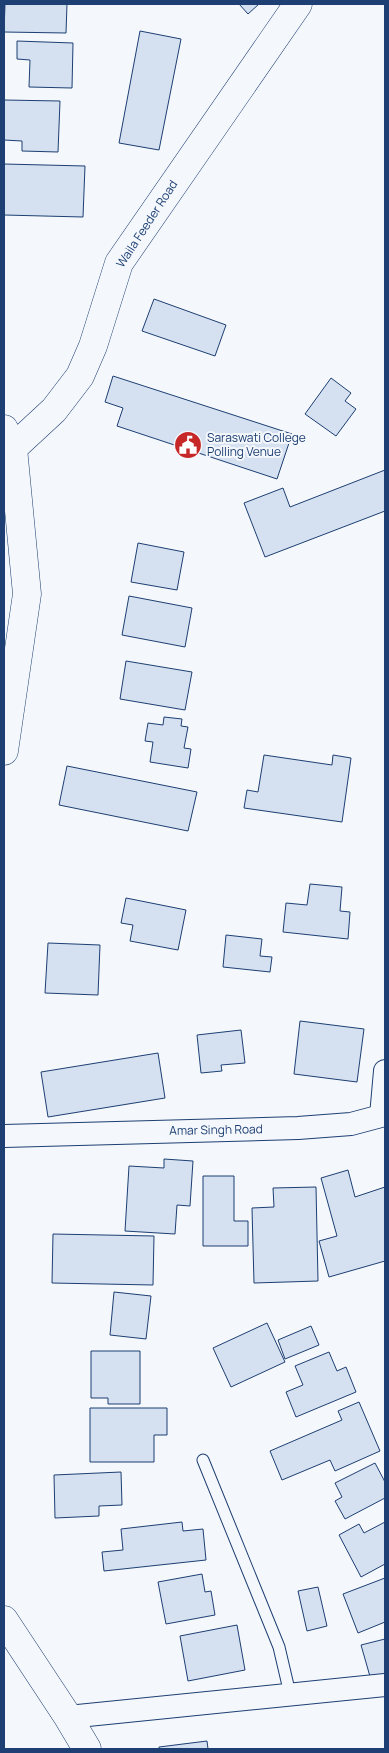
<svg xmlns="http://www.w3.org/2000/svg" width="389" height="1753" font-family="Manrope,sans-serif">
<rect width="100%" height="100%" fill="#f4f7fb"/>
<!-- building -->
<path fill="#d5e0f0" stroke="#1d3f73" d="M5,4h62l-1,29 -62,-1z
M239,4h20l-11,10z
M140,31l41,8 -22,111 -40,-7z
M17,41l56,2 -1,45 -43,-1 1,-27 -13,-1z
M4,100l56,1 -2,51 -36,-1v-10l-18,-1z
M4,164l81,2 -2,51 -79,-2z
M154,299l72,26 -11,31 -73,-25z
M113,376l179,58 -15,45 -160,-53 6,-18 -18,-6z
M331,378l20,15 -6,8 11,8 -20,27 -31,-22z
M385,470v41l-120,46 -21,-54 39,-15 7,19z
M138,543l46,9 -7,38 -46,-8z
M129,596l63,12 -7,39 -63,-12z
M126,661l66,11 -7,38 -65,-11z
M164,717l18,2 -1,7 7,1 -4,21 7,1 -3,19 -38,-6 3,-20 -8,-1 3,-18 15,2z
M264,755l68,10 1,-10 18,3 -9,64 -98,-14 3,-18 11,2z
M67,766l130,26 -9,39 -129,-26z
M310,884l32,3 -2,24 10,1 -2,27 -65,-7 3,-29 21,2z
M126,898l60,12 -8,40 -48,-9 3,-16 -12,-2z
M226,935l36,4 -2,17 12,1 -2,15 -47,-5z
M48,943l52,2 -2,50 -53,-2z
M300,1021l64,8 -7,53 -63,-8z
M241,1030l4,33 -24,2 1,6 -21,2 -4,-38z
M158,1053l7,45 -117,19 -7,-45z
M164,1159l29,2 -3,45 -13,-1 -2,29 -50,-3 4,-65 35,2z
M348,1170l7,27 30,-10v74l-56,16 -10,-36 18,-5 -16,-58z
M203,1176h31v45h14v25h-45z
M316,1187l2,94 -64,2 -2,-75 22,-1 -1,-19z
M53,1234l101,2 -1,49 -101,-2z
M114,1292l37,4 -5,43 -36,-4z
M267,1323l18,39 -54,25 -18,-39z
M311,1326l8,19 -34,14 -7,-19z
M91,1351h49v53h-32v-6h-17z
M329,1352l8,19 9,-4 10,25 -60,25 -10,-25 17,-7 -8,-19z
M359,1402l21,49 -45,20 -5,-11 -48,20 -12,-29 72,-31 -4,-9z
M90,1408h77v27h-13v27h-64z
M375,1463l10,19v16l-40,21 -10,-18 7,-4 -7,-14z
M121,1472l1,33 -23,1v10l-44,2 -1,-43z
M182,1522l1,9 20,-2 3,31 -102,11 -2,-19 21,-2 -2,-21z
M385,1522v42l-24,13 -22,-42 20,-11 5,9z
M202,1574l3,18 6,-1 4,24 -49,9 -8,-42z
M385,1578v44l-27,11 -15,-39z
M318,1587l9,39 -20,5 -9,-40z
M237,1625l8,45 -57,11 -8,-45z
M385,1639v37l-14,4 -10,-35z
M207,1741l1,8h-49v-2z"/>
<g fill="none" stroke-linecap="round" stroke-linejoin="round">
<!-- service casing -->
<g stroke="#1d3f73" stroke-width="13">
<path id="service" d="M203,1460l76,187 11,47"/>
</g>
<!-- minor casing -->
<g stroke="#1d3f73" stroke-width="24">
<path id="minor" d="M4,1136l294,-8 53,-4 30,-8 4,-45
M68,1717l317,-32"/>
</g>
<!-- tertiary casing -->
<g stroke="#1d3f73" stroke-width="29">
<path id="tertiary" d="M4,429l9,19 14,146 -23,157
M13,448l41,-38 26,-34 13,-30 26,-83 179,-259
M4,1620l64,97 19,32"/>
</g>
<!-- service -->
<use href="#service" stroke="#f4f7fb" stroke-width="11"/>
<!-- minor -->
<use href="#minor" stroke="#f4f7fb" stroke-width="22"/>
<!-- tertiary -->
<use href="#tertiary" stroke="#f4f7fb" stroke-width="28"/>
</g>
<!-- icons -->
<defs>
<g id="civic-disc" transform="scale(1.4375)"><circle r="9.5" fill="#c62828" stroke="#f4f7fb"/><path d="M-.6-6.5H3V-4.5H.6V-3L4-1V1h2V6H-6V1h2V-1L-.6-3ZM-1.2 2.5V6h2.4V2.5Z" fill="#fff"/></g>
</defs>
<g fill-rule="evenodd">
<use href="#civic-disc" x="188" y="445"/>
</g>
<g text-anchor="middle" stroke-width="4" stroke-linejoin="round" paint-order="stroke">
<!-- street labels -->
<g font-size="12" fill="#1d3f73" stroke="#f4f7fb">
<text transform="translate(147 224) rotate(-57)" y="4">Waila Feeder Road</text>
<text transform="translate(216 1130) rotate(-1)" y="4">Amar Singh Road</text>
</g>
<!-- poi labels -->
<g font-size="12" fill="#1d3f73" stroke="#f4f7fb" text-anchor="start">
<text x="207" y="442">Saraswati College<tspan x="207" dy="14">Polling Venue</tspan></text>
</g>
</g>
<!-- border -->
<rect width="389" height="1753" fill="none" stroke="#1d3f73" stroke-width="10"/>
</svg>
